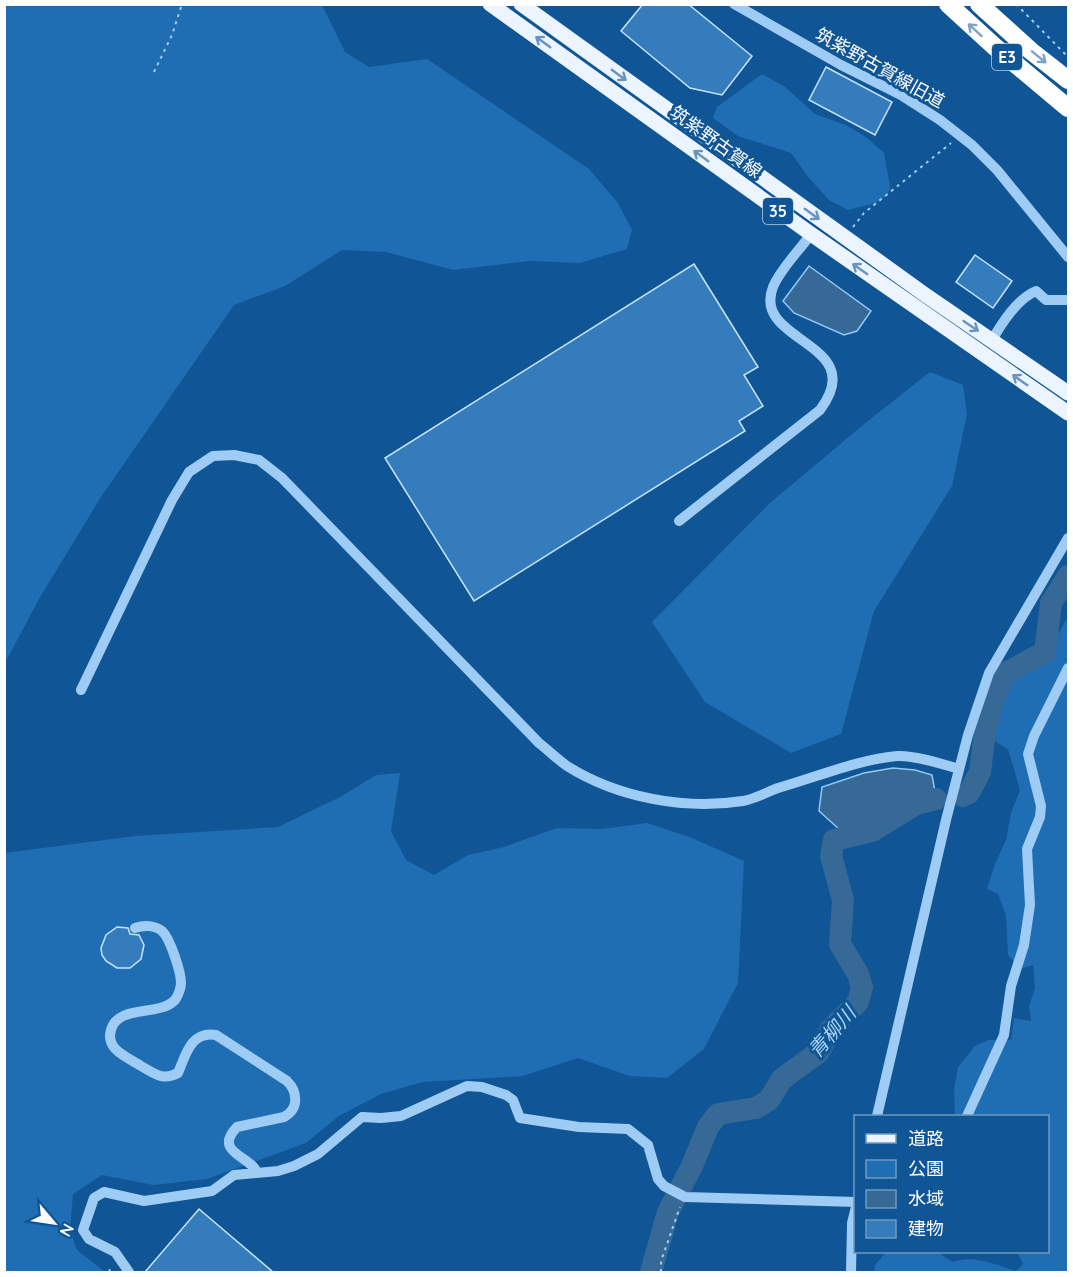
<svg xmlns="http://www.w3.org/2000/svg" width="1073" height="1277" font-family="Quicksand,'Noto Sans JP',sans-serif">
<rect width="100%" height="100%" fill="#105595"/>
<!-- green -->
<path fill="#1f6db3" d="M4,5h318l23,47 24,15 58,-8 162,110 29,34 14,27 -5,19 -47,14 -50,-2 -77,9 -67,-18 -44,-2 -57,36 -51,19 -133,192 -62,102 -34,64z
M762,74l23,13 30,27 31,11 20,12 18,16 6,33 -2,9 -12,8 -28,7 -19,-10 -20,-22 -18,-25 -53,-17 -25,-18 4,-11z
M930,372l33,13 4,29 -15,72 -78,125 -33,123 -50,19 -86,-51 -53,-80 118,-119 94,-79z
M1068,616v656h-194l1,-7 11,-13h51l16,10c20,-8 44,3 63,9l7,-7 -6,-12h31v-136h-93l-1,-27 4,-22 17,-21 13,-6h23l3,-22 17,3 -2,-15 6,-18 -2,-23 -13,4 -12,-14 -2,-39 -8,-22 -11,-5 8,-25 11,-24 5,-27 9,-23 -12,-41 -12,-7 -6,-23 14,-40c39,-17 45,-27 64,-63z
M400,773l-9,58 15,29 28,15 34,-20 36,-8 53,-19 45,1 45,-6 45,15 52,23 -6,122 -34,66 -37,29 -37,-2 -52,-18 -55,18 -100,6 -42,12 -42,22 -33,27 -99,36 -54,6 -51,-10 -29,19 -3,36 7,20 28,22h-100l-1,-419 131,-17 143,-9 64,-31 34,-21z"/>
<!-- water -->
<path fill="#376997" stroke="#91c8f7" stroke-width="1.5" d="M809,266l62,45 -14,20 -13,4 -50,-22 -11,-12z
M893,768l22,2 17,5 3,17 -23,5 -47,28 -25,5 -21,-19 3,-24 42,-14z"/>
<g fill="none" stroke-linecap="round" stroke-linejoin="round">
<!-- river -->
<path stroke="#376997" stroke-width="22" d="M963,796l6,-3 11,-21 5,-40 8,-32 11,-26 41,-22 6,-49 17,-27
M651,1272l17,-60 24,-46 16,-39 10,-13 38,-6 13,-8 13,-21 37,-27 11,-22 28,-28 4,-15 -4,-13 -18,-30 3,-44 -12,-44 3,-16 38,-9 44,-27 20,-5"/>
</g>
<!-- building -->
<path fill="#347cbc" stroke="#c7e4fe" stroke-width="1.5" d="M643,4h45l64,52 -30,39 -32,-7 -69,-57z
M826,67l66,35 -17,33 -66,-35z
M975,255l37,26 -19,27 -37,-26z
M694,264l64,103 -14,8 19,31 -24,15 6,10 -271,170 -89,-143z
M117,927l11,1 2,6 9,1 5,10 -3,14 -11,9h-13l-11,-7 -4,-6 -1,-7 5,-13z
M199,1209l74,63h-128z"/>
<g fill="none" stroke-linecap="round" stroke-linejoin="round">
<!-- path -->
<path stroke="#9fccf4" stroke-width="2" stroke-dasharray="3 4.5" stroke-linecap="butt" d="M1016,4l52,53
M154,72l18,-37 10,-31
M853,227l11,-14 87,-70
M109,1272l2,-6
M661,1272v-11l19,-54"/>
<!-- minor -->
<path stroke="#9fccf4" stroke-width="10" d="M734,4l107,61 60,30 39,25 32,25 25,25 71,87
M992,340c10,-17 25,-41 44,-49l10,9h22
M679,521l141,-111c51,-68 -69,-67 -47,-123 8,-19 26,-36 38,-53
M81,690l91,-190 17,-28 24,-16 21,-1 25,5 23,18 257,265c9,7 18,16 28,23 51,32 118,44 176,35 12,-2 24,-9 35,-13 39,-11 78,-28 119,-32 18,-1 45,8 62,13
M135,928c9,-3 20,-3 27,3 8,7 19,41 19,52 0,5 -3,13 -6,17 -16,17 -57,4 -64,30 -6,20 17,27 30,36 14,8 22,15 37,7 8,-19 13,-42 38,-38l71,46c11,11 12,28 -3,36l-47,10c-25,26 15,29 20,46
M877,1116l69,-296 22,-85 21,-62 79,-135
M967,1116l37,-81 7,-49 13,-41 6,-40 -3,-56 13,-32 1,-11 -13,-52 6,-18 34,-68
M129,1272l-14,-20 -26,-13 -6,-9 11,-32 10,-6 40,9 68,-10 22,-16 44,-4 16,-5 24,-12 44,-37 19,1 20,-2 66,-30 15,1 24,8 7,5 7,18 59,9 49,2 20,16 10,34 6,7 21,11 171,5
M851,1272l1,-49 4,-16"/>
<!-- major -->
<path stroke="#ecf5ff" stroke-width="15" d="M490,4l321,230 257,179
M521,4l403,290 144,99"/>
<!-- highway -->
<path stroke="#fff" stroke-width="18" d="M948,4l47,43 73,61
M979,4l52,47 37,29"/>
</g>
<!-- one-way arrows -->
<defs><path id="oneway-shaft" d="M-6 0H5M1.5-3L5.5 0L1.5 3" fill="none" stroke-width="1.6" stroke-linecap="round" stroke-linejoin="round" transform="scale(1.5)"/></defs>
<g stroke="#7ca2c5">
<use href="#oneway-shaft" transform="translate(975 30) rotate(-138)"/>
<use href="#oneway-shaft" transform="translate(1039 57) rotate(39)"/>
</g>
<g stroke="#6895bf">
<use href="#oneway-shaft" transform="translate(543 42) rotate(-144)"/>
<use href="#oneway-shaft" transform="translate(619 75) rotate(36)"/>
<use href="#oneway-shaft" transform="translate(701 156) rotate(-144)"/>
<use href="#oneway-shaft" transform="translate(812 214) rotate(36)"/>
<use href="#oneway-shaft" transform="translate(860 269) rotate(-145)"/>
<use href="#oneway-shaft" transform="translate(971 326) rotate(34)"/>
<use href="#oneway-shaft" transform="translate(1020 380) rotate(-145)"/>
</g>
<g text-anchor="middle" stroke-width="6" stroke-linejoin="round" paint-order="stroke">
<!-- shield labels -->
<g fill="#105595" stroke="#b7ccdf" stroke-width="1.5">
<rect x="992" y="44" width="30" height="26" rx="4.5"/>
<rect x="763" y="198" width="30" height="26" rx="4.5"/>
</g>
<g font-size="16" font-weight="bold" fill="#fff">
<text x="1007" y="63">E3</text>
<text x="778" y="217">35</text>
</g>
<!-- street labels -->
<g font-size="18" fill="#fff" stroke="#105595">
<text transform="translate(880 68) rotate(29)" y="6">筑紫野古賀線旧道</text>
<text transform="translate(716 142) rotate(36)" y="6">筑紫野古賀線</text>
</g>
<!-- water labels -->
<g font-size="20" font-style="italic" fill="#abd6fa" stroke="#105595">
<text transform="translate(832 1032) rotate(-49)" y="7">青柳川</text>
</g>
</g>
<!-- border -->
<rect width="1073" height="1277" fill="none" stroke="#ffffff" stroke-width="12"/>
<!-- legend -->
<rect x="854" y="1115" width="195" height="138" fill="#105595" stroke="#7099bf" stroke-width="1.5"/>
<rect x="866" y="1134" width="30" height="9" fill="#ecf5ff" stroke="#7099bf" stroke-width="1.5"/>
<text x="908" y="1145" font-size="18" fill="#ffffff">道路</text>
<rect x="866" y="1160" width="30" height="18" fill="#1f6db3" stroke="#7099bf" stroke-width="1.5"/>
<text x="908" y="1175" font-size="18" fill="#ffffff">公園</text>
<rect x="866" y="1190" width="30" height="18" fill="#376997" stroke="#7099bf" stroke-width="1.5"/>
<text x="908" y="1205" font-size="18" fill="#ffffff">水域</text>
<rect x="866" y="1220" width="30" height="18" fill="#347cbc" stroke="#7099bf" stroke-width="1.5"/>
<text x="908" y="1235" font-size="18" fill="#ffffff">建物</text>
<!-- north arrow -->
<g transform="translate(54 1223) rotate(119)" stroke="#105595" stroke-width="4.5" paint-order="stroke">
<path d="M0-4.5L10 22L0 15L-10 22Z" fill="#ffffff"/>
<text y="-9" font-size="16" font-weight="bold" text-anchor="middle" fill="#ffffff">N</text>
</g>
</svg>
